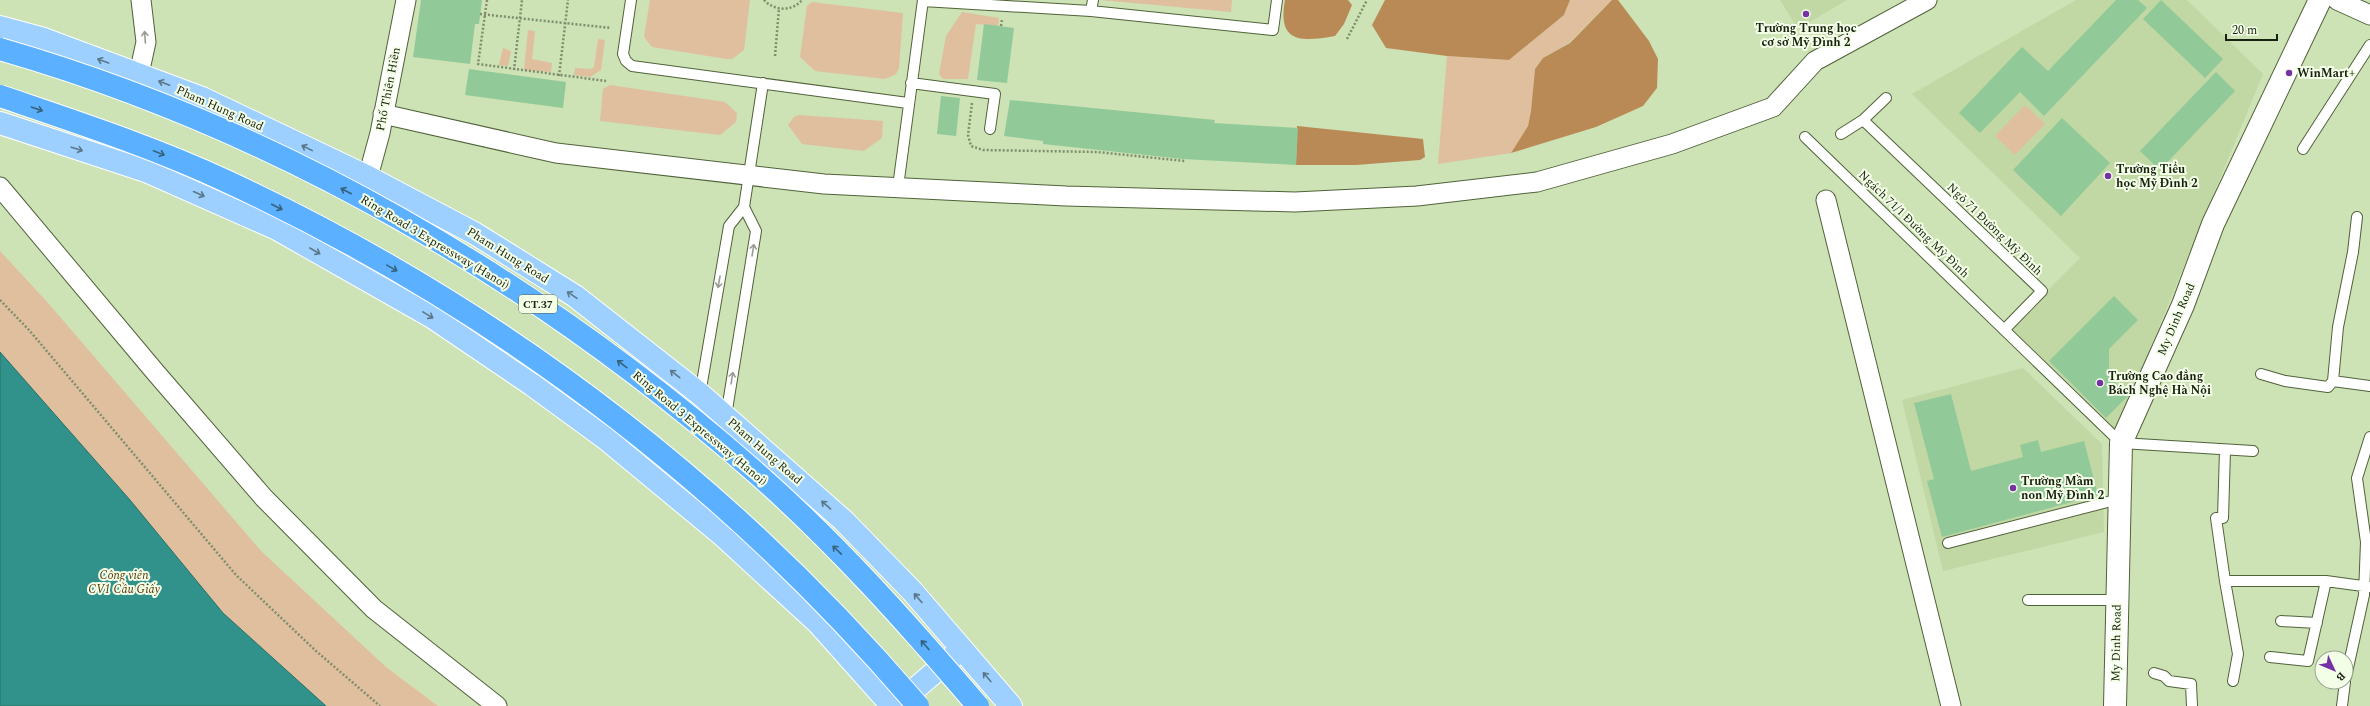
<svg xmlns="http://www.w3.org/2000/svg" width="2370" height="706" font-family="Spectral,serif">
<rect width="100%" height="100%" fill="#cde2b5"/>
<!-- built -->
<path fill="#c1d8a5" d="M1780,0h67l-49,29z
M2076,0h111l76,74 -148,360 -106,-105 71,-71 -168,-164z
M2023,368l79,76 2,88 -161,39 -41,-171z"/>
<!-- green -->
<path fill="#dfbf9e" d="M650,0h100l-6,50 -12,9h-5l-75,-12 -8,-10z
M1101,0h131l-1,12z
M1570,0h42l-43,43 -26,15 -8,11 -4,42 -3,15 -17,27 -73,11 9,-108 62,4 55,-45z
M812,2l91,11 -4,55 -3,6 -11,5 -70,-8 -15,-14 7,-51z
M962,12l37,6 -1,8 -22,-2 -8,55h-25l-4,-5 7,-38z
M528,30l7,1 -3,28 20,4 -1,9 -27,-2z
M598,39l7,1 -4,30 -11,7 -16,-2 1,-7 16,1 3,-2z
M503,48l8,3 -3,15 -9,-1z
M610,85l115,17 12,11 -1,9 -16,13 -120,-14 3,-32z
M2025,105l20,19 -30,31 -20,-19z
M799,115l84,6 -1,17 -18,13 -62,-7 -14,-19 6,-8z
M0,251l49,53 212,247 125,116 52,39h-438z"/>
<!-- forest -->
<path fill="#ba8a56" d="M1285,0h63l4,5 -8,19 -9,12c-34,6 -58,7 -50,-36z
M1385,0h185l-6,15 -55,45 -62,-4 -61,-8 -14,-23z
M1612,0h6l31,41 9,18 -1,29 -14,18 -47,21 -85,26 17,-27 3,-15 4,-42 8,-11 27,-15z
M1297,126l126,13 2,18 -5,3 -64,5h-60z"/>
<!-- water -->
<path fill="#31928b" stroke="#2a7066" d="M0,352l130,148 93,113 103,93h-326z"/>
<!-- building -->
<path fill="#91c998" d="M421,0h61l-3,24h-4l-5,40 -57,-7z
M2116,0h22l9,8 -103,108 -24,-24 -40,41 -21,-20 63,-66 26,24z
M2161,0l62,59 -18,19 -62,-59z
M984,24l30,4 -7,55 -30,-3z
M469,69l97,13 -3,26 -98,-13z
M2216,72l19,19 -75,79 -20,-19z
M941,96l19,2 -4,38 -19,-2z
M1010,100l205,20 -1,3 84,5 -2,37 -113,-6 -140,-15v-3l-39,-5z
M2062,118l48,45 -49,53 -48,-46z
M2114,296l24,24 -29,29v27l19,20 -22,22 -57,-57z
M1951,394l20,77 52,-14 -3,-12 18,-5 3,12 43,-11 14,54 -156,42 -15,-56 7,-2 -20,-76z"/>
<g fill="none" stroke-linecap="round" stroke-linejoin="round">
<!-- lane casing -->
<g stroke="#50623a" stroke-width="12">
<path id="lane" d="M631,0l-8,54 3,7 6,5 276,37
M923,1l168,10 182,19 4,-30
M1091,11l2,-11
M911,83l84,11 -5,35
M1863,120l23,-22
M1841,134l22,-14 179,171 -38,39
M1805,137l316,306 132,8
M2303,149l67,-104
M898,187l25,-187
M2261,374l24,7 43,6 5,-6 37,5
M2333,381l5,-54 15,-75 4,-35
M700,394l29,-168 15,-19 19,-124
M726,416l30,-185 -12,-24
M2225,450l-2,68h-7l9,63h101l44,6
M1948,543l171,-44
M2225,581l13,73 -5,27
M2028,600h89
M2281,621l36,2
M2270,657l38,4 18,-80
M2154,673l10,3 5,5 22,3 1,22
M2346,677l18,-82 2,-53 -9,-64 13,-41
M2342,706l3,-24"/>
</g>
<!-- street casing -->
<g stroke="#50623a" stroke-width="21">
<path id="street" d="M2337,0l33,15
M139,74l7,-32 -5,-42
M383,114l173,39 268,31 242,12 229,6 122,-6 120,-14 135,-38 101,-37 42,-46 112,-61
M368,177l12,-44 26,-133
M0,187l156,186 108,125 110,111 123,97
M1826,200l125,506"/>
</g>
<!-- secondary casing -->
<g stroke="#50623a" stroke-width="24">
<path id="secondary" d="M2115,706l6,-263 62,-138 30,-81 107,-224"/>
</g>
<!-- primary casing -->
<g stroke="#fff" stroke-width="24">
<path id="primary" d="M0,27l41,11 161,60 166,79 106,56 101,63 125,98 144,127 68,70 99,115
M0,123l146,48 131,58 155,88 99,67 74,54 116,96 97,89 74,83
M895,706l62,-53"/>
</g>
<!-- path -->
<path stroke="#7e8e6d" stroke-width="2.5" stroke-dasharray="2 2" stroke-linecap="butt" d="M487,0l-9,64 128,17
M764,0c10,11 28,12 38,0
M480,14l131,14
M1001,26l1,-7
M1347,39l20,-39
M775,56l4,-48
M514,70l8,-70
M559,76l9,-76
M972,103l-4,32 3,11 12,4 114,2 88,9
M0,300l29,30 207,245 80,76 64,55"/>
<!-- lane -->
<use href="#lane" stroke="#fff" stroke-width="10"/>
<!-- street -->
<use href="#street" stroke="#fff" stroke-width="19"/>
<!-- secondary -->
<use href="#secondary" stroke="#fff" stroke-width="22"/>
<!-- primary -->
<use href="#primary" stroke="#9dd0ff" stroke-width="22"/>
<!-- highway-bridge casing -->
<g stroke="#fff" stroke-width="24" stroke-linecap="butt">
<path id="highway-bridge" d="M0,49c278,80 537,232 754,422 82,72 154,153 224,235
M0,96c76,26 153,51 226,85 269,125 500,300 692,525"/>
</g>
<!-- highway-bridge -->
<use href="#highway-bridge" stroke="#5bb1ff" stroke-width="22"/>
</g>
<!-- one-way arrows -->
<defs><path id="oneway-shaft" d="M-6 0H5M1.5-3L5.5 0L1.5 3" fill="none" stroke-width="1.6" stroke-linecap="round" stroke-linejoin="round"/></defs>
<g stroke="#989b93">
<use href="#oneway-shaft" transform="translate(145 37) rotate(-94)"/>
<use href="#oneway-shaft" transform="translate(753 250) rotate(-81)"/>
<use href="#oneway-shaft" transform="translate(719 282) rotate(100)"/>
<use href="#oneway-shaft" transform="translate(732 378) rotate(-81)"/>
</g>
<g stroke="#5b7888">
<use href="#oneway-shaft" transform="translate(103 61) rotate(-160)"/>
<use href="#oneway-shaft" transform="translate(164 83) rotate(-159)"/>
<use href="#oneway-shaft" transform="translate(307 148) rotate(-154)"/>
<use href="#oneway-shaft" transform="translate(77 149) rotate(18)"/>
<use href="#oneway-shaft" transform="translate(199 194) rotate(24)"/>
<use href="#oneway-shaft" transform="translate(315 251) rotate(30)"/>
<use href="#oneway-shaft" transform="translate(572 295) rotate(-146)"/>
<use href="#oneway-shaft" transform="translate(428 315) rotate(31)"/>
<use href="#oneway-shaft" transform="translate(675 374) rotate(-142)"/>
<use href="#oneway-shaft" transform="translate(826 505) rotate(-139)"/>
<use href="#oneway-shaft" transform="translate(918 598) rotate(-131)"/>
<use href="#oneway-shaft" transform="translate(987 677) rotate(-130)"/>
</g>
<g stroke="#37627c">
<use href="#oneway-shaft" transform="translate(37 109) rotate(19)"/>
<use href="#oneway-shaft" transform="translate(159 153) rotate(22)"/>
<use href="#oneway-shaft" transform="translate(346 191) rotate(-153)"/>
<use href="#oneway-shaft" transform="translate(277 207) rotate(27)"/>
<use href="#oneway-shaft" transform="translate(392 268) rotate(29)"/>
<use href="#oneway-shaft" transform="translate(622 364) rotate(-143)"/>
<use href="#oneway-shaft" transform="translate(837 550) rotate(-136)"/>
<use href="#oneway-shaft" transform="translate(925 645) rotate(-131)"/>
</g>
<!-- markers -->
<g fill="#7631a5" stroke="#f4ffe8" stroke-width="1.5">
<circle cx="1806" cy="14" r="4"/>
<circle cx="2289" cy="73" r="4"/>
<circle cx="2108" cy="176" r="4"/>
<circle cx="2100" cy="383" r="4"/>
<circle cx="2013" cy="488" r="4"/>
</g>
<g text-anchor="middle" stroke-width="4" stroke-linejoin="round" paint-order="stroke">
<!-- shield labels -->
<rect fill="#f4ffe8" stroke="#5b6451" stroke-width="1" x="519" y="295" width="38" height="18" rx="3"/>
<g font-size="11" font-weight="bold" fill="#192110">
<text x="538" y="308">CT.37</text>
</g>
<!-- poi labels -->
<g font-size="12" font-weight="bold" fill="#192110" stroke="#f4ffe8" text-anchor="start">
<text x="1806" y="32" text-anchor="middle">Trường Trung học<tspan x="1806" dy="14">cơ sở Mỹ Đình 2</tspan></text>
<text x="2297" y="77">WinMart+</text>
<text x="2116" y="173">Trường Tiểu<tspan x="2116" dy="14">học Mỹ Đình 2</tspan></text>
<text x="2108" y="380">Trường Cao đẳng<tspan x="2108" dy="14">Bách Nghệ Hà Nội</tspan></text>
<text x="2021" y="485">Trường Mầm<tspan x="2021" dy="14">non Mỹ Đình 2</tspan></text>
</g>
<!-- street labels -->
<g font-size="12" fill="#192110" stroke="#f4ffe8">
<text transform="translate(388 89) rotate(-79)" y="4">Phố Thiên Hiền</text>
<text transform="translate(220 108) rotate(24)" y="4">Pham Hung Road</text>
<text transform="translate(1914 224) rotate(44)" y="4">Ngách 71/1 Đường Mỹ Đình</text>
<text transform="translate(1995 229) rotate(44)" y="4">Ngõ 71 Đường Mỹ Đình</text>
<text transform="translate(435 242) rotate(31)" y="4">Ring Road 3 Expressway (Hanoi)</text>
<text transform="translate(508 255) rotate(32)" y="4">Pham Hung Road</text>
<text transform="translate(2176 319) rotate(-67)" y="4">My Dinh Road</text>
<text transform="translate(700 428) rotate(40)" y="4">Ring Road 3 Expressway (Hanoi)</text>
<text transform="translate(765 451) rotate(41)" y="4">Pham Hung Road</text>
<text transform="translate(2116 643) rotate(-89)" y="4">My Dinh Road</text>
</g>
<!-- park labels -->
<g font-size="12" font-style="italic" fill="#543409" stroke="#f4ffe8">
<text x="124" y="579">Công viên<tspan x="124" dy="14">CV1 Cầu Giấy</tspan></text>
</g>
</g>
<!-- north arrow -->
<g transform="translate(2334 670) rotate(134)"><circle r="19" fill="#f4ffe8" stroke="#9ca692"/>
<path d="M0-3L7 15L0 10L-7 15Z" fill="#7631a5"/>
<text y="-6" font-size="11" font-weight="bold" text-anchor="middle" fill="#192110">B</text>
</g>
<!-- scale -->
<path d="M2226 34v6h51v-6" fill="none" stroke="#192110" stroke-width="2"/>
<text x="2232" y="34" font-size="12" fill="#192110" stroke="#f4ffe8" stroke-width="3" paint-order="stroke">20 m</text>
</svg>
